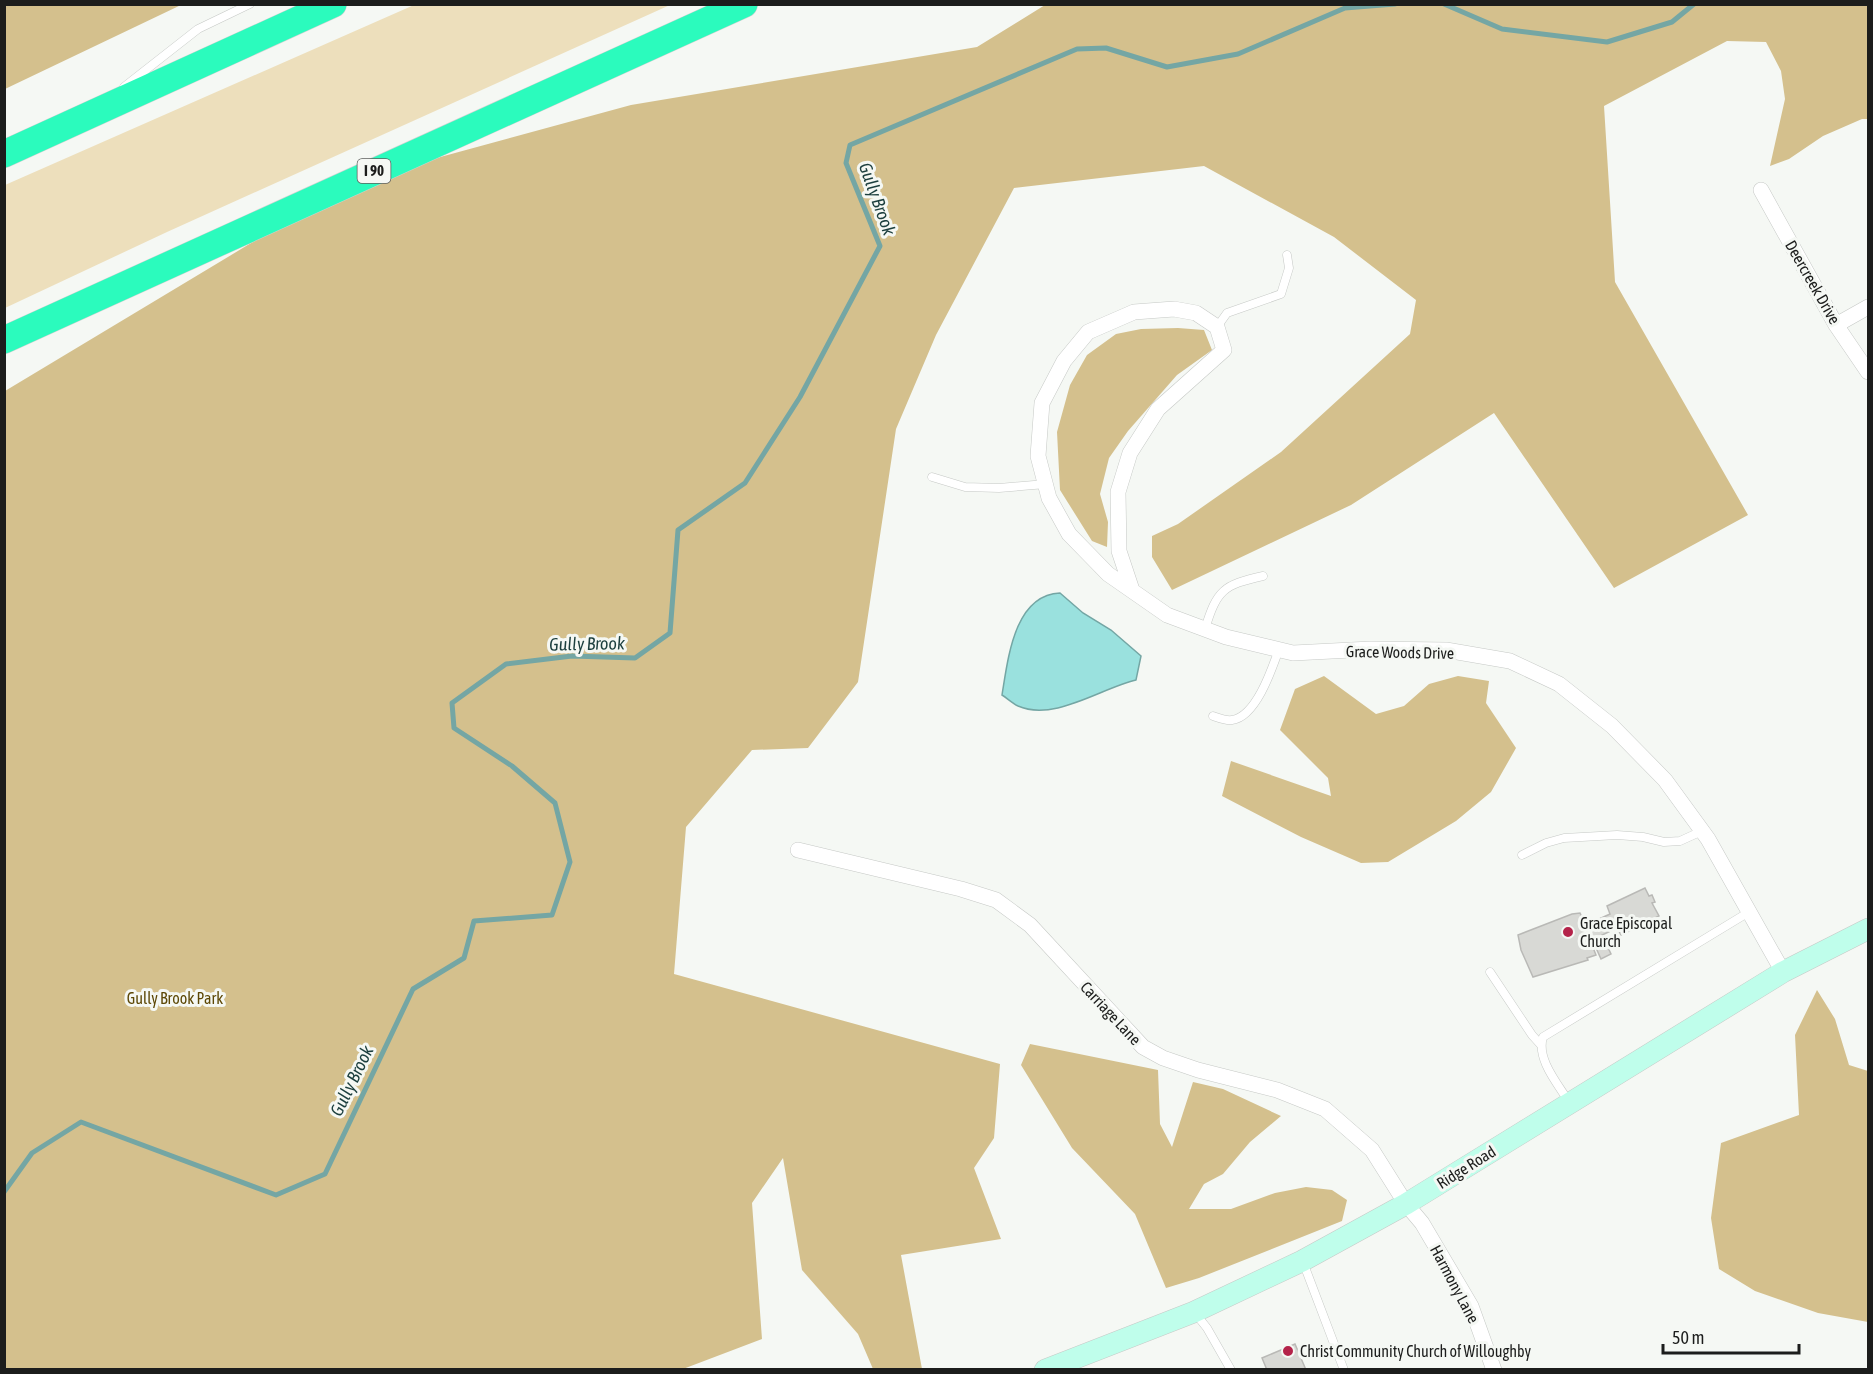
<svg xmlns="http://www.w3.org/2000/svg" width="1873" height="1374" font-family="'Asap Condensed',sans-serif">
<rect width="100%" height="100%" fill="#f5f8f4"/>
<!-- green -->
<path fill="#eddfbc" d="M414,5h256l-503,227 -162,76v-123z"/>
<!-- forest -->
<path fill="#d4c08d" d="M5,4h176v1l-176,84z
M1045,5h823v114h-6l-39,17 -34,23 -19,7 15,-67 -4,-28 -15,-29 -39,-1 -123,65 11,176 133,233 -134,73 -120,-175 -143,92 -179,85 -20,-33v-21l26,-12 103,-72 129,-118 6,-34 -82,-63 -130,-71 -190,22 -78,147 -40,94 -38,253 -50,66 -56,2 -66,77 -12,147 326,90 -6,74 -20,30 27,71 -100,16 21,114h-49l-15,-35 -56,-64 -19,-112 -31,45 10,136 -79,30 -678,1v-979l351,-211 275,-75 346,-58z
M1178,328l26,2 8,20 -35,25 -49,56 -19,27 -9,36 8,28 -1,25 -15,-6 -32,-51 -3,-58 13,-47 17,-30 29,-21 25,-5z
M1324,676l52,38 28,-8 25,-22 29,-8 31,5 -3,22 30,45 -25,44 -35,29 -68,41 -27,1 -60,-26 -79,-41 9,-35 100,35 -3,-18 -48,-48 15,-41z
M1817,990l18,29 14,46 19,6v251l-50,-9 -63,-22 -36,-22 -8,-51 10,-75 78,-28 -4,-80z
M1030,1044l128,26 2,54 12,23 21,-65 30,7 58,27 -31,26 -27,32 -19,10 -15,25h42l44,-16 31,-6 26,3 15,10 -5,21 -143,57 -33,10 -31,-74 -63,-66 -51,-83z"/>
<!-- water -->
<path fill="#9ae1de" stroke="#74a6a4" stroke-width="1.5" d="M1060,593l23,20 28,17 30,26 -5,24c-35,8 -82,42 -118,26 -6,-3 -11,-8 -16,-11 6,-36 12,-100 58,-102z"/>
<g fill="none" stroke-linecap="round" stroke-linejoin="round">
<!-- stream -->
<path stroke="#74a6a4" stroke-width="5" d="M1444,4l58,25 105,13 65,-20 22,-18
M4,1192l28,-39 49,-31 195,73 49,-21 88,-185 51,-31 10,-37 78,-6 18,-53 -15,-59 -43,-37 -58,-38 -2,-25 54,-39 66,-8 63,2 35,-25 8,-103 67,-47 55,-86 80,-151 -34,-83 4,-18 227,-96 29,-1 61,19 71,-13 107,-46 50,-4"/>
</g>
<!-- building -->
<path fill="#d8d9d5" stroke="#b9b9b6" stroke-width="1.5" d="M1645,888l4,8 3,-1 3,7 -3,1 7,13 -38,19 -4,-7 -15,7 9,19 -10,5 -9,-20 -2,1 6,15 -9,3 1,2 -55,17 -12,-27 -3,-15 54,-21 8,-1 6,12 24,-11 -3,-8z
M1295,1344l11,26h-39l-5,-12z"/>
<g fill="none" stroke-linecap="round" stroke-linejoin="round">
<!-- service casing -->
<g stroke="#c6c9c6" stroke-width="9">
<path id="service" d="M124,87l74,-58 52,-25
M1217,327l10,-14 54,-19 8,-26 -2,-13
M932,477l33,10 34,1 47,-4
M1205,629c12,-39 18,-44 58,-53
M1213,716c6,2 13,5 19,4 24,-3 40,-51 47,-71
M1522,855l24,-12 18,-5 53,-3 26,2 21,5 16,-1 22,-10
M1490,972l42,63 9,10
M1569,1102c-11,-18 -33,-43 -26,-65l206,-125
M1303,1262l41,108
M1195,1313l12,15 24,42"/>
</g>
<!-- minor casing -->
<g stroke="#c6c9c6" stroke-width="16">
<path id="minor" d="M1761,190l75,135 32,47
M1836,325l32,-18
M1132,590l-13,-39 -1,-59 12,-39 28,-44 66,-59 -7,-23 -21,-14 -22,-4 -40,3 -46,20 -24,29 -22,42 -4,53 11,42 20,36 39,40 59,41 59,22 67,16 78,-4 75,1 64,11 49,23 53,42 53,54 43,59 75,133
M798,850l163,39 35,11 34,25 113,122 20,11 35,12 79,20 48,19 47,41 34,54 16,19 49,83 23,64"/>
</g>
<!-- secondary casing -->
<g stroke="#c6c9c6" stroke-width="22">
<path id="secondary" d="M1045,1370l149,-58 108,-51 104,-57 377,-232 85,-43"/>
</g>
<!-- motorway casing -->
<g stroke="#d2d2d2" stroke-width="28">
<path id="motorway" d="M4,154l329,-150
M4,340l740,-336"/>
</g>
<!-- service -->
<use href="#service" stroke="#fff" stroke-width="8"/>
<!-- minor -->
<use href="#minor" stroke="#fff" stroke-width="15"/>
<!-- secondary -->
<use href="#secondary" stroke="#bffeeb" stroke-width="21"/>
<!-- motorway -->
<use href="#motorway" stroke="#2bfbbd" stroke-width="27"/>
</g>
<!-- markers -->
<g fill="#b4234a" stroke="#f5f8f4" stroke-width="2">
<circle cx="1568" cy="932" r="6"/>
<circle cx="1288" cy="1351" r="6"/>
</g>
<g text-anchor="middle" stroke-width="6" stroke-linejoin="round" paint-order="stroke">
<!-- shield labels -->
<rect fill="#f5f8f4" stroke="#5d5f5d" stroke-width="1.5" x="357.5" y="159" width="33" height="24" rx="4.5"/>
<g font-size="15" font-weight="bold" fill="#1c1d1c">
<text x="374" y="176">I 90</text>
</g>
<!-- street labels -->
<g font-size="16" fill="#1c1d1c" stroke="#f5f8f4">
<text transform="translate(1813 282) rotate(60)" y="6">Deercreek Drive</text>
<text transform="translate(1400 652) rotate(1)" y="6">Grace Woods Drive</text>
<text transform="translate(1111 1013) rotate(47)" y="6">Carriage Lane</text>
<text transform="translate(1466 1167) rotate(-32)" y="6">Ridge Road</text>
<text transform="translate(1455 1284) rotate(62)" y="6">Harmony Lane</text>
</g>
<!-- poi labels -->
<g font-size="16" fill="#1c1d1c" stroke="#f5f8f4" text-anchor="start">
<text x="1580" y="929">Grace Episcopal<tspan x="1580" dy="18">Church</tspan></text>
<text x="1300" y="1357">Christ Community Church of Willoughby</text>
</g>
<!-- park labels -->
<g font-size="16" fill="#5d4806" stroke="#f5f8f4">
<text x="175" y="1004">Gully Brook Park</text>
</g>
<!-- water labels -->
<g font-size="18" font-style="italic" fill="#1c3f3e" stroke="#f5f8f4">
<text transform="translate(877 199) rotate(70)" y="6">Gully Brook</text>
<text transform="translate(587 644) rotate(-1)" y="6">Gully Brook</text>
<text transform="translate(352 1081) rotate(-64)" y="6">Gully Brook</text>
</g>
</g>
<!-- border -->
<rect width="1873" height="1374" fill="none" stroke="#1c1d1c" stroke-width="12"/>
<!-- scale -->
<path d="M1663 1344v9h136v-9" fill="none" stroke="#1c1d1c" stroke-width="3"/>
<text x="1672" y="1344" font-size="18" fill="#1c1d1c" stroke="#f5f8f4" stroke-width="4.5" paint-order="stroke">50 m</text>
</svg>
